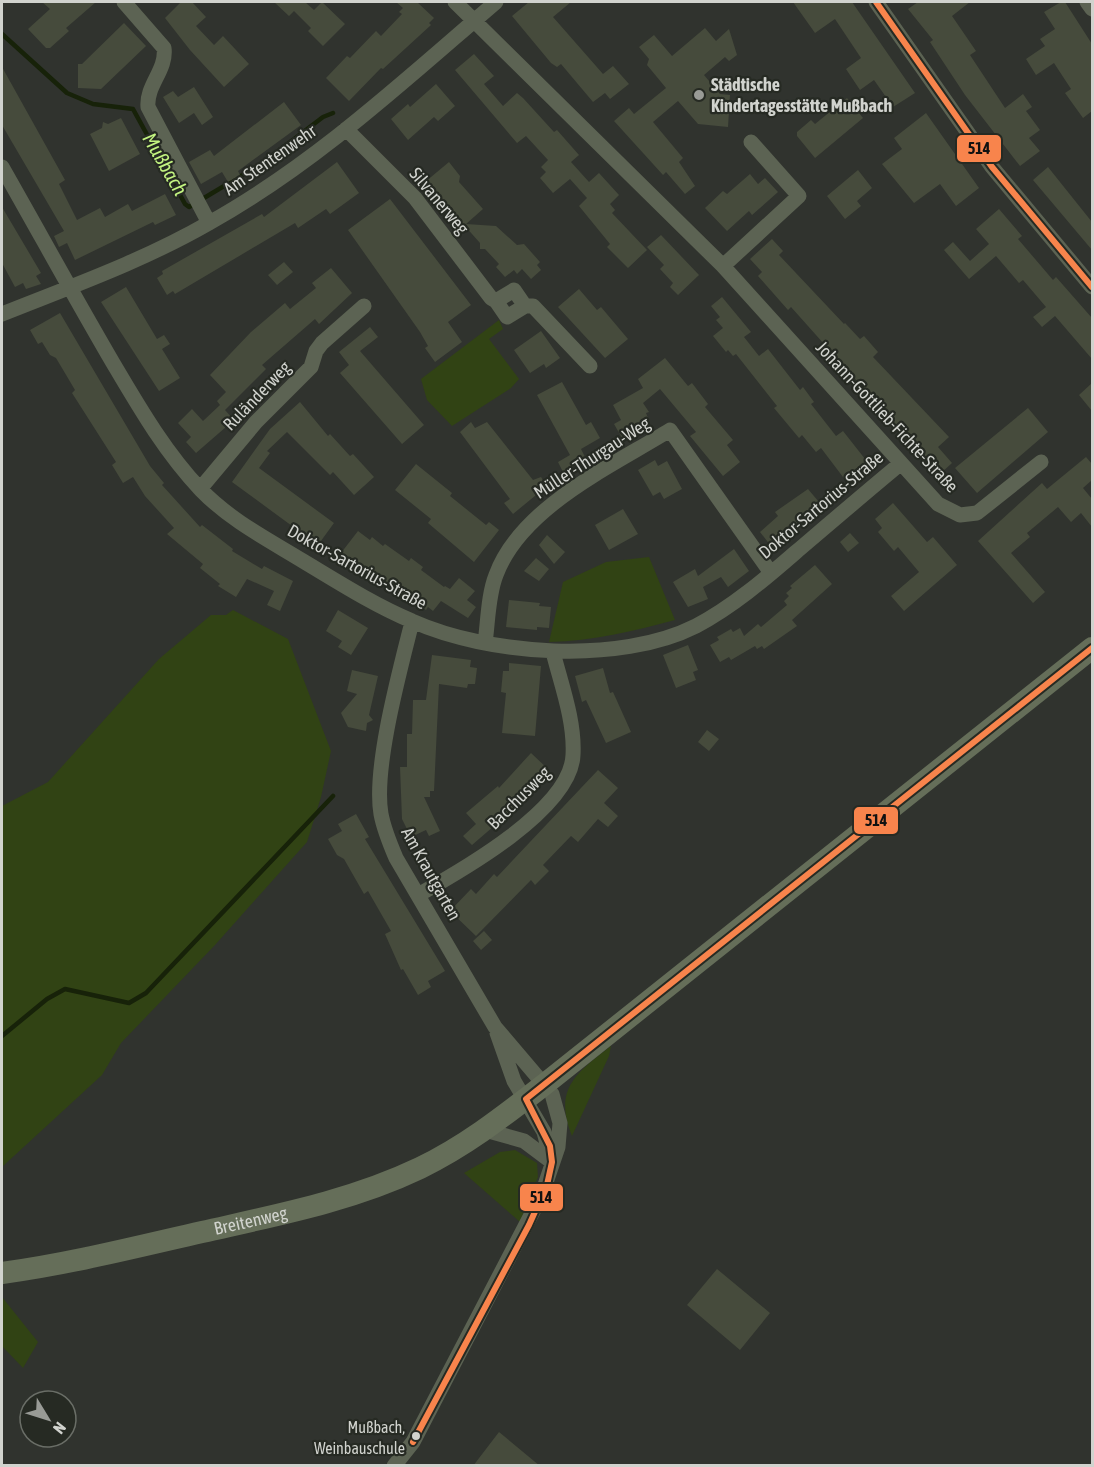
<svg xmlns="http://www.w3.org/2000/svg" width="1094" height="1467" font-family="'Asap Condensed',sans-serif">
<rect width="100%" height="100%" fill="#30332e"/>
<!-- green -->
<path fill="#314314" d="M499,320l4,9 -14,10 30,40 -8,9 -59,38 -25,-26 -6,-21z
M649,557l26,63c-41,11 -82,21 -126,22l14,-60 43,-20z
M233,610l55,29 43,112 -10,46 -14,45 -92,103 -94,98 -19,32 -100,92v-361l46,-24 111,-123 52,-44h15z
M611,1046l-2,10 -37,80c-19,-47 4,-63 39,-90z
M515,1150l22,13 1,14 -18,45 -56,-49 36,-21z
M2,1297l36,45 -15,26 -21,-22z"/>
<g fill="none" stroke-linecap="round" stroke-linejoin="round">
<!-- stream -->
<path stroke="#172209" stroke-width="4.5" d="M2,34l65,59 26,11 40,5 52,95 4,3 75,-45 59,-45 10,-4
M2,1036l45,-37 18,-10 64,14 17,-10 187,-197"/>
</g>
<!-- building -->
<path fill="#464b3c" d="M42,2h54l-30,26 3,3 -19,17h-4l-18,-19 22,-20z
M181,2h11l14,15 -10,9 18,19 9,-9 26,28 -25,23 -34,-37 -25,-32z
M274,2h31l9,8 8,-8 23,22 -22,22 -15,-15 3,-3 -17,-17 -5,5z
M396,2h21l17,16 -5,5 2,2 -48,44 -2,-1 -32,33 -23,-23 21,-22 3,2 26,-27 5,5 21,-22 -3,-2 4,-4z
M529,2h42l-18,15 50,57 10,-8 16,18 -19,15 -5,-6 -12,9 -32,-38 -4,3 -6,-4 -39,-47z
M793,2h59l63,91 -22,14 -19,-27 -14,10 -14,-21 15,-11 -26,-39 -20,14z
M918,2h52l-18,14 24,35 -6,4 35,53 18,-14 9,13 -6,4 14,19 -11,8 11,13 -20,15 -55,-71 -35,-53 3,-2 -25,-31z
M1061,2h4l27,42v67l-9,7 -18,-25 6,-4 -17,-26 -18,12 -10,-16 19,-13 -5,-7 15,-10 -11,-17z
M124,23l22,23 -45,43 -23,-1v-24h4z
M705,28l11,13 13,-12 8,26 -8,6 -4,-4 -21,18 16,19 10,1 -2,32 -30,-3 -20,-23 -25,21 30,36 -4,4 16,24 -10,8 -19,-22 -3,3 -49,-54 15,-13 5,6 32,-26 -19,-23 2,-6 -10,-12 15,-12 18,21z
M474,54l20,22 -10,8 19,22 14,-13 6,5 31,34 3,-2 22,25 -8,7 18,20 10,-9 20,22 -9,9 5,6 -3,3 35,37 -19,18 -21,-21 3,-3 -31,-38 8,-8 -17,-19 -17,14 -13,-15 6,-6 -5,-5 7,-7 -22,-24 -9,7 -62,-73z
M2,67l63,113 -6,4 18,36 23,-12 5,9 23,-13 4,7 33,-17 11,21 -21,10 -2,-3 -78,38 -8,-17 -8,4 -5,-11 10,-5 -62,-106z
M436,84l19,22 -17,15 -4,-4 -26,23 -17,-21 17,-15 2,3z
M194,87l19,30 -11,8 -8,-12 -15,10 -16,-26 10,-6 5,6z
M847,98l16,20 -48,40 -18,-22v-4l14,-12 4,4z
M284,102l17,23 -63,46 2,4 -12,7 -6,-10 -21,12 -12,-22 21,-12 4,6z
M926,113l53,75 -23,18 -16,-22 -26,19 -32,-39 20,-15 -8,-11z
M121,118l19,36 -31,17 -19,-37 12,-6 1,-6 5,2z
M337,162l22,31 -29,21 -4,-5 -28,19 -3,-5 -120,71 -2,-3 -6,4 -10,-17 6,-4 -1,-3 100,-57 2,3z
M449,162l11,14 -1,6 24,27 -17,15 30,2 21,19 7,-1 16,18 -3,3 4,5 -10,9 -9,-10 -5,5 -3,-4 -9,7 -9,-10 3,-3 -14,-15h-5v-6l-16,-18 -2,2 -37,-45z
M1048,167l44,55v28l-59,-70z
M858,170l14,18 -15,13 4,5 -16,13 -18,-23z
M750,174l8,10 7,-6 13,14 -26,23 -3,-4 -22,20 -22,-23 18,-17 4,3z
M390,199l81,106 -23,17 14,20 -27,20 -10,-14 3,-2 -8,-14 -72,-102z
M2,207l39,66 -5,3 5,8 -15,5 -3,-6 -8,4 -13,-24z
M999,209l23,27 -4,3 35,41 3,-3 36,41v41l-37,-43 -13,11 -9,-10 13,-10 -23,-27 -4,3 -23,-27 -27,23 -25,-29 9,-8 17,19 19,-17 -13,-15z
M661,235l38,40 -21,20 -8,-8 3,-4 -13,-14 4,-4 -17,-18z
M772,239l11,12 -4,4 65,69 1,-1 15,16 4,-3 14,16 -5,5 76,80 -11,10 14,16 -12,11 -149,-167 -3,3 -30,-34 4,-4 -12,-13z
M284,262l9,10 -16,13 -9,-10z
M331,268l21,25 -33,31 -4,-5 -53,46 4,4 -41,41 9,10 -38,33 -10,-11 5,-5 -13,-14 14,-14 11,12 17,-16 -3,-4 9,-9 -16,-17 41,-43 34,-29 5,6 26,-21 -4,-5z
M126,287l31,52 7,-4 6,9 -8,5 18,29 -21,13 -58,-89z
M579,289l18,21 4,-3 27,32 -23,19 -47,-51z
M722,297l29,35 -7,5 15,19 9,-7 32,41 3,-3 11,15 -3,2 25,32 7,-5 26,33 -23,17 -25,-33 -5,4 -14,-17 -3,3 -25,-30 3,-2 -41,-52 -3,2 -5,-6 -2,2 -13,-16 10,-8 -7,-8 4,-3 -9,-11z
M60,313l90,153 14,17 -2,2 38,42 2,-2 31,24 -1,2 30,18 2,-3 29,15 -13,30 -13,-6 7,-14 -27,-12 -11,18 -18,-11 2,-2 -20,-16 3,-4 -36,-30 7,-6 -29,-32 -12,-19 -10,6 -11,-18 4,-3 -44,-69 3,-3 -19,-32 -6,-3 -8,-13 -4,2 -8,-14z
M370,327l8,10 -18,14 64,74 -22,19 -62,-71 9,-8 -10,-13z
M541,331l19,27 -14,10 -2,-4 -14,9 -16,-23z
M665,358l23,28 4,-3 16,21 -3,3 28,33 -6,5 13,17 -17,14 -33,-40 6,-4 -36,-43 -17,14 6,9 -3,1 2,5 -18,10 2,4 -10,6 -8,-14 7,-4 -8,-15 30,-17 -5,-9z
M562,382l24,43 5,-3 9,16 -19,11 5,10 -23,13 -5,-10 12,-7 -33,-60z
M1092,383v28l-13,-16z
M300,402l28,34 2,-2 20,22 3,-2 21,23 -20,18 -21,-23 -3,3 -43,-43 -20,19 3,2 -11,15 75,55 -16,22 -86,-63 38,-53z
M1028,408l20,24 -71,61 -22,-25z
M471,422l4,6 12,-6 46,58 8,-3 6,9 -34,28 -9,-11 6,-4 -50,-67z
M1086,457l6,7v16l-9,8 9,11v28l-11,-14 -10,9 -13,-15 -31,26 3,4 -19,16 34,39 -12,11 -55,-62 64,-58 5,6z
M655,460l3,6 9,-5 15,28 -18,10 -4,-7 -7,4 -15,-26z
M416,464l36,29 -2,3 36,29 3,-3 10,8 -25,32 -46,-39 3,-4 -36,-29z
M808,489l16,19 -50,42 -14,-18 18,-16 -3,-4z
M893,503l34,39 6,-5 24,28 -53,46 -13,-15 28,-24 -21,-25 -4,4 -16,-19 4,-4 -7,-9z
M623,509l15,25 -29,16 -14,-25z
M358,531l12,9 2,-3 11,9 2,-2 24,17 2,-3 12,9 -2,3 23,17 1,-1 5,3 9,-11 16,13 -8,9 9,7 -8,11 -27,-17 -8,10 -5,-4 -2,3 -35,-27 -1,2 -49,-32z
M850,533l9,10 -11,9 -8,-10z
M547,535l18,17 -11,12 -15,-19z
M734,549l15,22 -21,16 -7,-10 -18,10 5,12 -20,8 -15,-25 22,-13 3,7z
M536,558l13,11 -10,12 -15,-10z
M815,565l17,19 -40,36 5,6 -33,23 -2,-3 -5,3 -2,-3 -24,14 -2,-3 -9,5 -10,-17 9,-5 -2,-3 14,-8 2,3 7,-4 4,8 14,-12 3,3 26,-22 -3,-4 5,-5 -3,-3 6,-5 -2,-2z
M509,600l31,3 -1,3 12,1 -2,21 -12,-1v3l-31,-3z
M338,610l30,18 -17,27 -13,-8 4,-6 -16,-10z
M688,645l10,25 -5,2 3,8 -20,8 -13,-33z
M432,655l39,5 -1,7 7,1 -2,16h-7l-1,4 -28,-4 -5,107h-4v6h-6l16,34 -11,5 -3,-6 -15,7 -9,-18 -2,-52h7v-33h5l1,-34h13z
M509,663l32,3 -6,70 -33,-3 4,-40 -5,-1 2,-21h6z
M603,668l7,25 3,-1 18,40 -25,11 -20,-43 -4,2 -7,-26z
M352,670l26,6 -9,39 4,5 -6,3 -1,8 -18,-4 -7,-14 16,-19 -10,-3z
M707,730l12,9 -10,12 -11,-9z
M531,753l17,16 -33,36 1,2 -44,38 -9,-9 13,-12 -10,-11 32,-27 1,2z
M598,770l20,18 -14,15 14,13 -10,11 -10,-8 -20,23 -7,-6 -28,29 6,6 -14,14 -4,-5 -55,56 -26,-25 21,-22 5,5 18,-20 3,3z
M356,814l13,23 -4,2 80,132 -17,10 3,6 -13,8 -15,-26 -2,1 -16,-36 6,-3 -23,-40 -4,3 -20,-35 -7,-4 -9,-16 14,-8 -4,-7z
M484,931l8,9 -11,10 -8,-9z
M717,1269l53,44 -30,37 -53,-45z
M499,1432l41,34h-67z"/>
<g fill="none" stroke-linecap="round" stroke-linejoin="round">
<!-- minor -->
<path stroke="#5c6353" stroke-width="15" d="M124,2l40,46c3,22 -18,37 -16,59l61,116
M455,2l268,264 215,238 22,11 17,-2 64,-51
M876,2l116,165 100,120
M1087,2l5,7
M346,129l69,69 76,100 5,3
M2,167c37,65 73,131 111,196 26,44 52,89 88,127 29,30 66,49 102,71 35,21 71,44 109,60 76,34 207,44 284,5 36,-19 69,-47 100,-74 34,-29 69,-59 104,-88
M723,266l76,-70 -48,-54
M525,306l-11,-16 -18,11 11,16 18,-11h8l57,60
M2,314c70,-28 141,-53 207,-91 106,-59 196,-143 287,-221
M200,489l56,-67 55,-55 5,-16 6,-8 42,-37
M485,643c3,-21 3,-48 11,-68 25,-68 116,-109 174,-145l101,143
M418,895c43,-24 153,-86 155,-140 2,-34 -12,-71 -20,-103
M497,1033l17,48 30,51 8,30
M485,1130l39,11 28,21
M394,1466l19,-24 129,-248 16,-47 2,-24 -8,-29 -57,-67 -99,-169c-6,-14 -12,-28 -15,-44 -8,-46 19,-144 31,-192"/>
<!-- secondary -->
<path stroke="#656e59" stroke-width="22" id="s1" d="M2,1273c67,-9 134,-26 200,-41 75,-17 149,-31 218,-64 46,-22 85,-53 125,-84l547,-436"/>
<!-- bus-1 casing -->
<g stroke="#262a23" stroke-width="10">
<path id="bus-1" d="M876,2l116,165 100,120
M413,1442l116,-217 18,-40 5,-23 -2,-16 -24,-47 566,-451"/>
</g>
<!-- bus-1 -->
<use href="#bus-1" stroke="#f8844c" stroke-width="6"/>
</g>
<!-- markers -->
<circle fill="#999b96" stroke="#262a23" stroke-width="2" cx="699" cy="95" r="6"/>
<circle fill="#d1d3ce" stroke="#262a23" stroke-width="2" cx="416" cy="1436" r="5"/>
<g text-anchor="middle" stroke-width="4.5" stroke-linejoin="round" paint-order="stroke">
<!-- bus labels -->
<g font-size="16" fill="#d1d3ce" stroke="#262a23" text-anchor="end">
<text x="405" y="1433">Mußbach,<tspan x="405" dy="21">Weinbauschule</tspan></text>
</g>
<!-- poi labels -->
<g font-size="18" font-weight="bold" fill="#d1d3ce" stroke="#262a23" text-anchor="start">
<text x="711" y="91">Städtische<tspan x="711" dy="21">Kindertagesstätte Mußbach</tspan></text>
</g>
<!-- street labels -->
<g font-size="18" fill="#d1d3ce" stroke="#262a23">
<text transform="translate(270 160) rotate(-35)" y="6">Am Stentenwehr</text>
<text transform="translate(439 201) rotate(50)" y="6">Silvanerweg</text>
<text transform="translate(257 396) rotate(-46)" y="6">Ruländerweg</text>
<text transform="translate(887 417) rotate(47)" y="6">Johann-Gottlieb-Fichte-Straße</text>
<text transform="translate(592 458) rotate(-33)" y="6">Müller-Thurgau-Weg</text>
<text transform="translate(821 505) rotate(-40)" y="6">Doktor-Sartorius-Straße</text>
<text transform="translate(357 567) rotate(29)" y="6">Doktor-Sartorius-Straße</text>
<text transform="translate(519 798) rotate(-45)" y="6">Bacchusweg</text>
<text transform="translate(431 874) rotate(61)" y="6">Am Krautgarten</text>
<text dy="6" stroke="none"><textPath href="#s1" startOffset="254">Breitenweg</textPath></text>
</g>
<!-- water labels -->
<g font-size="20" font-style="italic" fill="#c3f481" stroke="#262a23">
<text transform="translate(165 164) rotate(60)" y="7">Mußbach</text>
</g>
</g>
<g stroke="#262a23" stroke-width="2">
<rect x="956" y="134" width="46" height="29" rx="6" fill="#f8844c"/>
<rect x="853" y="806" width="46" height="29" rx="6" fill="#f8844c"/>
<rect x="519" y="1183" width="45" height="29" rx="6" fill="#f8844c"/>
</g>
<g font-size="16" text-anchor="middle" font-weight="bold" fill="#111">
<text x="979" y="154">514</text>
<text x="876" y="826">514</text>
<text x="541" y="1203">514</text>
</g>
<!-- border -->
<rect width="1094" height="1467" fill="none" stroke="#d1d3ce" stroke-width="6"/>
<!-- north arrow -->
<g transform="translate(48 1419) rotate(128)"><circle r="28" fill="#262a23" stroke="#6a6e67" stroke-width="1.5"/>
<path d="M0-4.5L10 22L0 15L-10 22Z" fill="#999b96"/>
<text y="-9" font-size="16" font-weight="bold" text-anchor="middle" fill="#d1d3ce">N</text>
</g>
</svg>
